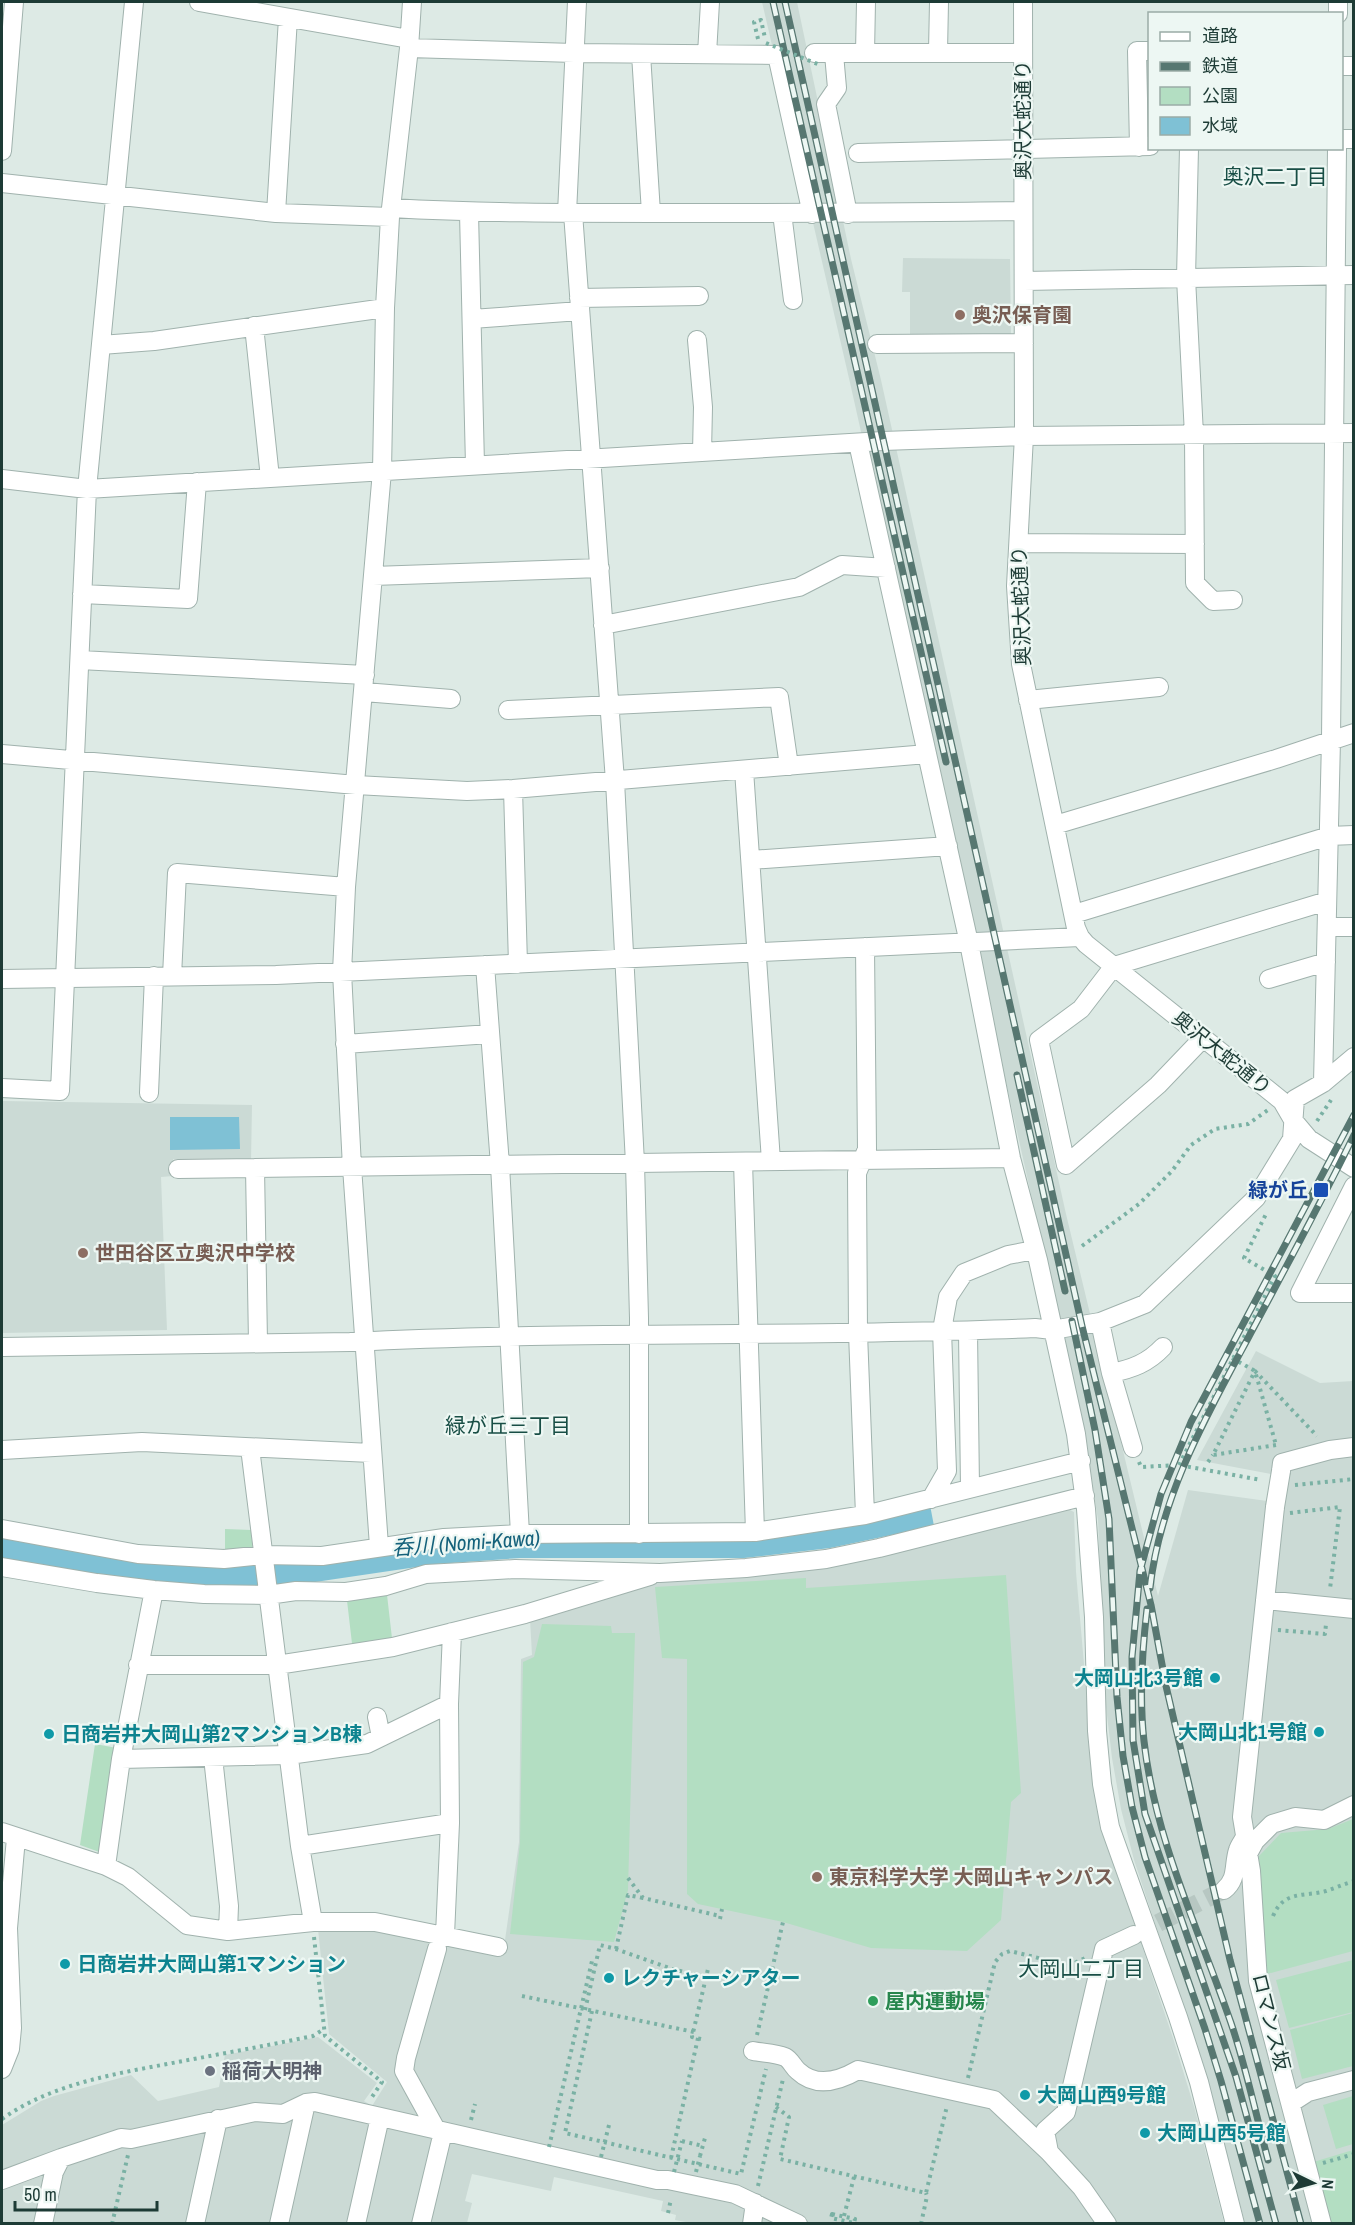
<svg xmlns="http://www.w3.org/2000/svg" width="1355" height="2225" font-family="'Archivo Narrow','Noto Sans JP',sans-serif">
<rect width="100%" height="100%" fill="#ddeae5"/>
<!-- built -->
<path fill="#cbdad5" d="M762,2h35l54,257 30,121 185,834 92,382 30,-106 79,11 4,-27 -74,-14 59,-109 64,32 33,-2v842h-108l-36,-137 -75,-226 -13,-51 -9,-51 -7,-60 -7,-178 -14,-88 -233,-1045z
M903,258l107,1 1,79h-101v-46h-8z
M2,1101l250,4 -1,56 -78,-2v17l-12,1 6,153 -165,3z
M1066,1508l8,4 2,60 17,196 14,74 67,199 21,69 29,113h-533l-16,-3 1,-5 -15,-4 2,-10 -109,-24 -3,14 -79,-17 -7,27 7,2 -5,20h-465v-98l39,-24 13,-5 77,-21 27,26 61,-14 6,-32 93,-18 59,46 -13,18 8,5 15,-24 -58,-48 -11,-105 54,-1 131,26 16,-112 2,-183 11,-4 -2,-36 96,-29 55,-15z"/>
<!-- green -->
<path fill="#b3dec2" d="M225,1529l26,1 2,24 -28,3z
M1006,1575l15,218 -10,9 -10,118 -34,31 -96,-3 -88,-26 -85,-18 -11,-10v-235l-25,-1 -7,-71 151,-9v10z
M386,1586l7,61 -40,5 -7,-60z
M542,1624l69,2 1,7h23l-7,257 -14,52 -104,-8 10,-91 3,-181 11,-5z
M95,1744l22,4 -15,105 -22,-8z
M1353,1819v132l-90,24 -4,-119 22,-23 47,-4z
M1353,1960v52l-64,16 -13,-48z
M1353,2013v53l-51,13 -12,-49z
M1353,2096v48l-17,5 -13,-44z
M1353,2150v73h-27l-16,-60z"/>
<!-- water -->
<path fill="#7fc1d5" d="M170,1117h69l1,32 -70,1z
M930,1505l4,21 -104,22 -86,10h-224l-83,6 -149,22 -144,-2 -142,-24v-22l139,23 49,5 93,-4 161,-19 201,-3z"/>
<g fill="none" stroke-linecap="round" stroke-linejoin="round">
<!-- minor-tunnel -->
<path stroke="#b7c7c2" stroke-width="18" stroke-dasharray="18 9" stroke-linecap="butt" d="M1134,1935l90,-45"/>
<!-- minor casing -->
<g stroke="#a0b2ad" stroke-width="20">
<path id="minor" d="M199,2l210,37
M1023,2l1,434 -8,150 5,78 55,264 4,9 6,7 196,157 11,19 16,19 45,29
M1338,14v-12
M409,48l165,5 203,2 35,159
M938,52l1,-50
M814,53h209
M865,53l1,-51
M641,54l10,159
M707,54l3,-52
M834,54l3,34 -11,16 22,110
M1342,66h12
M1342,139h12
M1139,147l-2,-96h13
M1189,148l-3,130 8,157 1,148 18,18 20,-1
M2,151l12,-149
M858,153l292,-7
M2,183l274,30 114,4
M391,208c88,5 175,5 264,5 123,0 245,0 368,-2
M276,213l12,-195
M469,213l6,252
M567,213l10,-211
M573,213l42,568 20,382 4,155v216
M782,213l11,87
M1024,281l330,-6
M579,298l120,-2
M472,319l108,-8
M254,326l16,152
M697,340l6,67 -1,45
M877,344l147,-1
M101,345l53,-4 231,-33
M858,443l111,500 42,215 27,102 38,174 10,75 8,108 3,114 5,53 8,43 68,190 21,65 36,142
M2,479l85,10 796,-48 141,-5 330,-3
M1019,543l176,1
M373,576l227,-8
M82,594l106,5 9,-117
M603,625l196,-38 43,-22 44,3
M80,660l285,15
M364,692l87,7
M1028,700l131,-13
M508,710l271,-13 10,69
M2,754l354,31 111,6 46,-2 414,-35
M744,770l27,391
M513,789l5,175
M1055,825l221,-66 78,-26
M751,860l197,-14
M1074,914l255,-78 25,-1
M1327,927h27
M485,965l15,200 20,369
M172,976l5,-103 169,14
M2,979l274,-4 804,-38
M1269,979l57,-17
M1203,1038l-45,47 -92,80 -27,-125 42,-31 33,-43 213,-65
M345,1044l145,-10
M1323,1083l8,-343 6,-592
M2,1088l58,3 27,-602 47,-487
M149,1093l5,-117
M743,1162l12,370
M255,1168l3,174
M178,1169l833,-11
M1354,1186l-54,107h54
M1100,1322l11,51 22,75
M968,1331l2,157
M2,1347l348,-5c228,-12 457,-4 685,-14l17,2 48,-8 45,-18 111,-106 36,-59 3,-40 28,-16 31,-26
M1111,1373c21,-4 37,-10 52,-26
M250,1448l50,398 13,76
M2,1450l140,-8 229,11
M1281,1471l1,-8 48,-13 24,-3
M931,1499l16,-28 -5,-141 6,-33 16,-24 44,-18 26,-5
M1275,1507l-33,310 9,54 7,110 64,243
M865,1515l-7,-182 -1,-160 10,-24 -2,-202
M2,1529l136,25 86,5 39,-4 59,1 122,-18 76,-4 235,-2 110,-17 216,-54
M379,1546l-27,-379 -10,-195 4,-85 36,-416 3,-163 5,-91 19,-169 3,-46
M2,1567l95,16 57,7 50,4 64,1 28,-4 50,1 40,-6 40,-12 37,-2 52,-3 145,4 86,-5 80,-9 53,-11 206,-52
M1265,1600l89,9
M138,1665h139l116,-18 132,-33 125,-38
M377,1717l4,20
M213,1757l16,149 -1,25
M121,1759l168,-4 78,-11 82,-40
M2,1832l104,34 22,11 59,48 41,6 85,-9h62l123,25
M300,1846l150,-23
M1249,1852l6,-11 17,-17 23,-7 29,3 30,-15
M106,1866l15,-107 33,-169
M1224,1890c14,-11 9,-25 14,-40 1,-4 5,-9 7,-13
M445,1935l5,-112 -1,-119 3,-72
M753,2051c10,2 22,2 32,6 6,3 8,10 13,14 18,17 41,10 60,-1l136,30 55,52 33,36 25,36
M2,2069l8,-20 2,-21 -4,-100 8,-90
M1291,2103l17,-11 46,-12
M437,2131l-33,-60 2,-13 31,-109
M1049,2152l-4,-21 21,-19 38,-163 30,-14
M2,2180l59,-22
M43,2224l11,-52 7,-14 60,-20 10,1 124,-27 28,2 23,-11 9,-1 342,78h11l67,14 63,30
M195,2224l23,-105
M279,2224l27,-121
M356,2224l24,-107
M421,2224l22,-92
M752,2224l3,-21"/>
</g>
<!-- path -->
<path stroke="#7ab1a4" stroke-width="4" stroke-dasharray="3 4.5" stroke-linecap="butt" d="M758,39l-4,-17 7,-2 4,18
M1317,1121l14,-21
M1082,1246l57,-42 33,-33 19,-26 24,-16 33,-5 20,-14
M1232,1358l23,13 21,74
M1276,1445l-63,10 42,-84 62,65
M1139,1462l2,5 38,-2 82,15
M1208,1462l5,-7
M1179,1465l96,-189 -31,-18 22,-44
M1295,1485l59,-6
M1290,1513l50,-6 -10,82
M1278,1630l47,4 1,-10
M628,1878l15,20 77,18
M1273,1916c11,-26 31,-19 53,-25 9,-3 18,-7 28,-10
M720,1919l2,-10
M314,1937l11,99 57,46 -10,15
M616,1949l12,-54 15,3
M522,1996l172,36
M585,2010l15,-65 16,4 56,20 34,8
M592,2011l-27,122 176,41 25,-105
M757,2035l26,-113
M701,2039l-9,-2 16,-68
M968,2078l27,-116 7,-8 8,-3 49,12 3,6 23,-11
M776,2107l13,10 -9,42 146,34 21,-87
M2,2119c52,-37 119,-46 181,-58 43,-8 86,-16 130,-25l11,-7
M471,2120l4,-16
M682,2141l21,5
M700,2156l5,-18
M671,2158l27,-120
M1323,2163l31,-9
M758,2186l25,-107
M668,2213l3,-14
M832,2214l23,5 -1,4 -23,-5z
M844,2216l10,-39
M112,2224l16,-69
M921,2224l6,-28 -1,-3"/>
<!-- minor -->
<use href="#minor" stroke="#fff" stroke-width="18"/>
<!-- rail casing -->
<g stroke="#577771" stroke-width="7">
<path id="rail" d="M773,2l173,760
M785,2l297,1324 69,279 15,81 64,274 71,264
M1017,1075l48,216
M1072,1321l23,109 14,89 8,178 6,59 9,51 13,50 60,172 16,52 39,143
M1150,1588c10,-89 54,-168 96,-246 36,-68 74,-137 108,-207
M1147,1609c-5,43 -8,88 -3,132 11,99 55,189 87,282 15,44 25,92 37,137
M1276,2224l-40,-147 -91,-263 -12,-74 -1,-83 8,-86 21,-77 30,-72 163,-307"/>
</g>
<!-- rail -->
<use href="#rail" stroke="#edf7f3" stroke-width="4.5" stroke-dasharray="14" stroke-linecap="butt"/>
<!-- minor-bridge casing -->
<g stroke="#a0b2ad" stroke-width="20" stroke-linecap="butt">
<path id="minor-bridge" d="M1275,1507l6,-36"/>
</g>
<!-- path-bridge -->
<path stroke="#7ab1a4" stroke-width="4" stroke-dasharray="3 4.5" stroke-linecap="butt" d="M766,43l54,22
M549,2147l43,-186
M601,2157l8,-32
M674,2172l8,-31
M696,2172l4,-16"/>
<!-- minor-bridge -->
<use href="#minor-bridge" stroke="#fff" stroke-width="18"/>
</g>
<!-- markers -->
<g fill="#8d6e63" stroke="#edf7f3" stroke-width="2">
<circle cx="960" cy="315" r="6"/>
<circle cx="83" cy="1253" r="6"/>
<circle cx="817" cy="1877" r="6"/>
</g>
<rect fill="#1a4fb4" stroke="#edf7f3" stroke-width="2" x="1313" y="1182" width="16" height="16" rx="3"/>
<g fill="#0f9aa8" stroke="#edf7f3" stroke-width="2">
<circle cx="1215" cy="1678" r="6"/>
<circle cx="1319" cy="1732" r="6"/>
<circle cx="49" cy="1734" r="6"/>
<circle cx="65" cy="1964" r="6"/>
<circle cx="609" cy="1978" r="6"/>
<circle cx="1025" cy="2095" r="6"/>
<circle cx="1145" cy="2133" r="6"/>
</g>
<circle fill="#2e9e5b" stroke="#edf7f3" stroke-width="2" cx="873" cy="2001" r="6"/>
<circle fill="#6b7280" stroke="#edf7f3" stroke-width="2" cx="210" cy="2071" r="6"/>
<g text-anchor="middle" stroke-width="4.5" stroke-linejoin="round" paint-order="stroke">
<!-- street labels -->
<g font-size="20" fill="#1d3b35" stroke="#edf7f3">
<text transform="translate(1023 120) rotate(-90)" y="7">奥沢大蛇通り</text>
<text transform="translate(1021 606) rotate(-92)" y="7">奥沢大蛇通り</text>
<text transform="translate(1222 1053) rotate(39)" y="7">奥沢大蛇通り</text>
<text transform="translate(1271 2022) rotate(76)" y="7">ロマンス坂</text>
</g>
<!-- education labels -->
<g font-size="20" font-weight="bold" fill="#785e54" stroke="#edf7f3" text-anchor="start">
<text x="972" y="322">奥沢保育園</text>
<text x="95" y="1260">世田谷区立奥沢中学校</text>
<text x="829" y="1884">東京科学大学 大岡山キャンパス</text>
</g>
<!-- transit labels -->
<g font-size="20" font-weight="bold" fill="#164399" stroke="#edf7f3" text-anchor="end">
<text x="1308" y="1197">緑が丘</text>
</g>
<!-- culture labels -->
<g font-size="20" font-weight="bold" fill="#0d838f" stroke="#edf7f3" text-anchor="start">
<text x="1203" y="1685" text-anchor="end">大岡山北3号館</text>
<text x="1307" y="1739" text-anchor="end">大岡山北1号館</text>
<text x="61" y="1741">日商岩井大岡山第2マンションB棟</text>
<text x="77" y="1971">日商岩井大岡山第1マンション</text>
<text x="621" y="1985">レクチャーシアター</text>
<text x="1037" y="2102">大岡山西9号館</text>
<text x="1157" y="2140">大岡山西5号館</text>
</g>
<!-- leisure labels -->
<g font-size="20" font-weight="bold" fill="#27864d" stroke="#edf7f3" text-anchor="start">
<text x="885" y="2008">屋内運動場</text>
</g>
<!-- worship labels -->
<g font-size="20" font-weight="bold" fill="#5b616d" stroke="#edf7f3" text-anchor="start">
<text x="222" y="2078">稲荷大明神</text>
</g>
<!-- neighbourhood labels -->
<g font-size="21" fill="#184e45" stroke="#edf7f3">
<text x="1275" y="184">奥沢二丁目</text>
<text x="508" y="1433">緑が丘三丁目</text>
<text x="1081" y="1976">大岡山二丁目</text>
</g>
<!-- water labels -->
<g font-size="21" font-style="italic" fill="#14617b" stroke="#edf7f3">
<text transform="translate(466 1543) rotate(-4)" y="7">呑川 (Nomi-Kawa)</text>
</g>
</g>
<!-- border -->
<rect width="1355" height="2225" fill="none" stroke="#1d3b35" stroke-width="6"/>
<!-- legend -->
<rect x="1148" y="12" width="195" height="138" fill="#edf7f3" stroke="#9aaca7" stroke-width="1.5"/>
<rect x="1160" y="32" width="30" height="9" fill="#ffffff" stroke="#9aaca7" stroke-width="1.5"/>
<text x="1202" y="42" font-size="18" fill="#1d3b35">道路</text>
<rect x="1160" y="62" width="30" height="9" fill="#577771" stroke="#9aaca7" stroke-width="1.5"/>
<text x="1202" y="72" font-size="18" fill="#1d3b35">鉄道</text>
<rect x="1160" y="87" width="30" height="18" fill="#b3dec2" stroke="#9aaca7" stroke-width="1.5"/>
<text x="1202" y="102" font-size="18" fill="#1d3b35">公園</text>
<rect x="1160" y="117" width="30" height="18" fill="#7fc1d5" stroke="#9aaca7" stroke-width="1.5"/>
<text x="1202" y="132" font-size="18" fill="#1d3b35">水域</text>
<!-- north arrow -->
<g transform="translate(1313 2183) rotate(95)" stroke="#edf7f3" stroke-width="4.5" paint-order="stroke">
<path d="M0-4.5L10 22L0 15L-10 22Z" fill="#1d3b35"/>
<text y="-9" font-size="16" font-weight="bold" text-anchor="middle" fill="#1d3b35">N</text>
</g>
<!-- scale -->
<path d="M15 2201v9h142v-9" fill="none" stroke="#1d3b35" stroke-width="3"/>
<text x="24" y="2201" font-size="18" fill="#1d3b35" stroke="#edf7f3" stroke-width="4.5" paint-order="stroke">50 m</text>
</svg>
